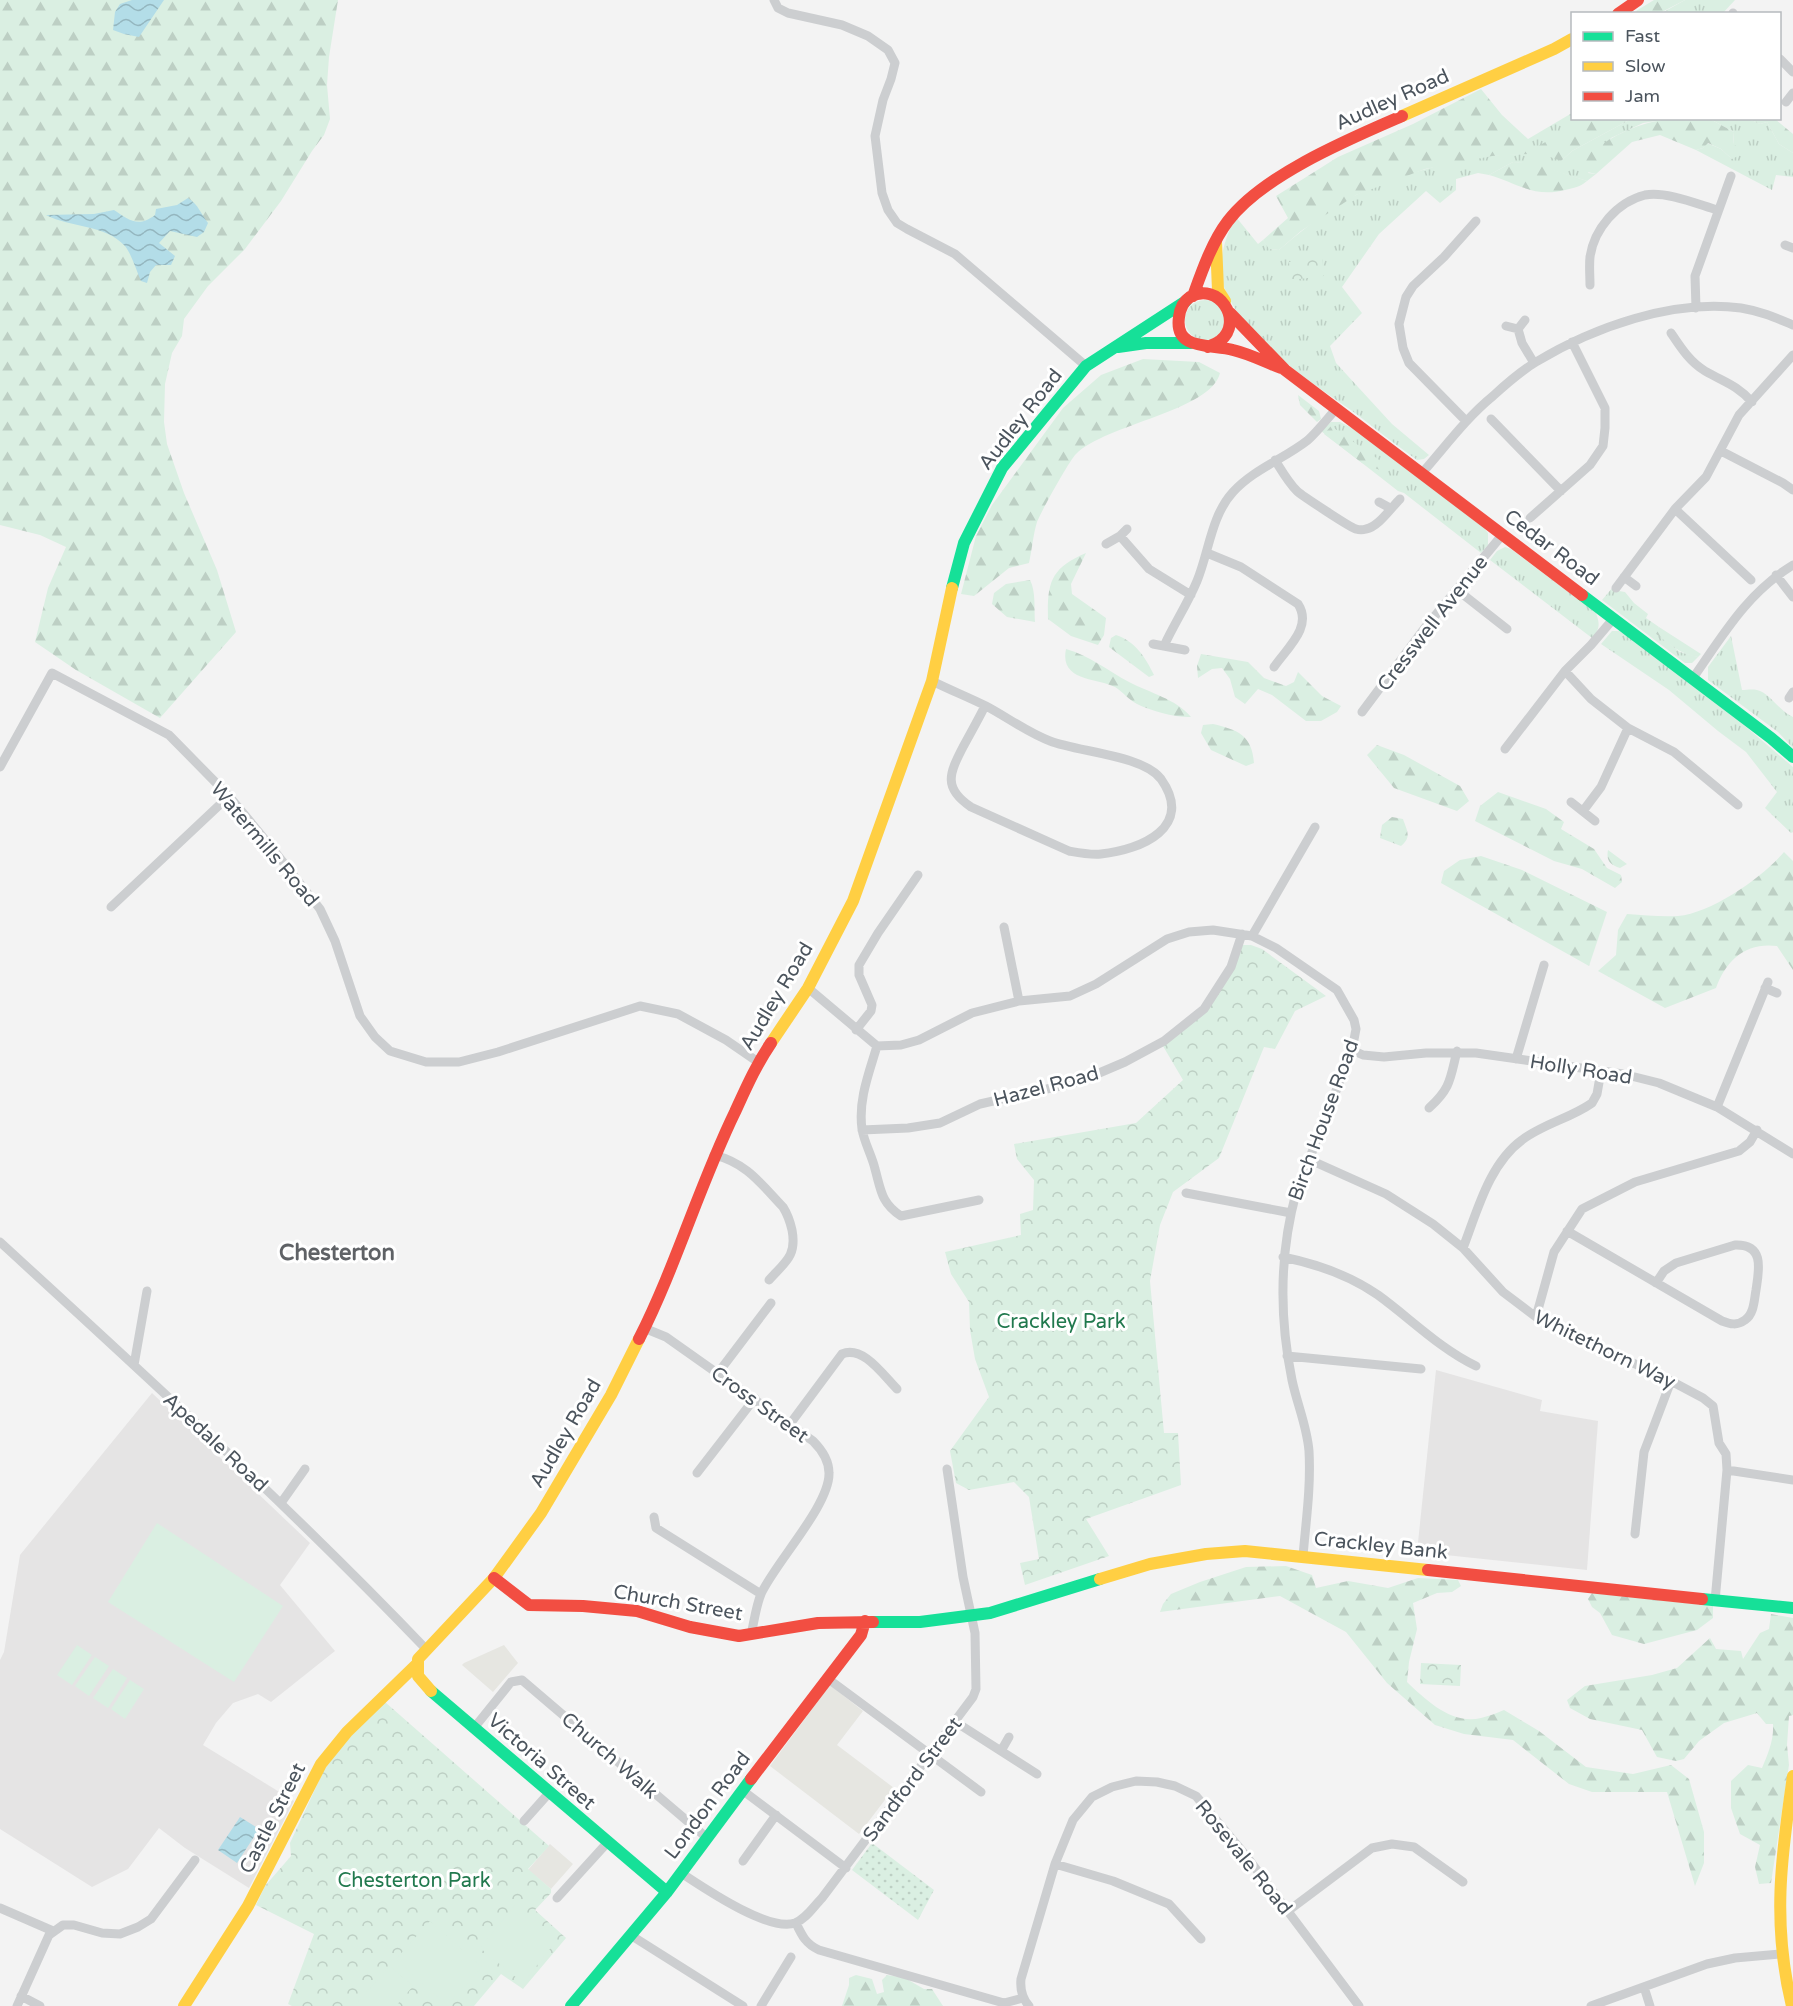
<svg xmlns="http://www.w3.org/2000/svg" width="1793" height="2006" font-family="'Varela Round',sans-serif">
<defs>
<pattern id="grass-tufts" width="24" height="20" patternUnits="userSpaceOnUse" patternTransform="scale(1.5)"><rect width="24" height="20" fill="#daefe2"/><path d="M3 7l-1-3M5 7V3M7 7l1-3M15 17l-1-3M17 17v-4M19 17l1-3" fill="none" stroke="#bdcfc4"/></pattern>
<pattern id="forest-firs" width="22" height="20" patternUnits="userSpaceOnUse" patternTransform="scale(1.5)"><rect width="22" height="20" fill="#daefe2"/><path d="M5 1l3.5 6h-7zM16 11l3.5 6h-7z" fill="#bdcfc4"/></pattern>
<pattern id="park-crowns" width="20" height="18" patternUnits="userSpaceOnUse" patternTransform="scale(1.5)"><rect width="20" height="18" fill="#daefe2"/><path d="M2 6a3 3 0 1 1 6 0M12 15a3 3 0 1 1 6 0" fill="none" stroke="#bdcfc4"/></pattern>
<pattern id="garden-dots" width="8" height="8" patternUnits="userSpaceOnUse" patternTransform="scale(1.5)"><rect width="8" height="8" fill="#daefe2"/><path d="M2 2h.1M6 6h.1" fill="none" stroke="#bdcfc4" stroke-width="1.8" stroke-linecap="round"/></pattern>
<pattern id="water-waves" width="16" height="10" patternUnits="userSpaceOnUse" patternTransform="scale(1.5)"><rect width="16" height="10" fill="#b3dde8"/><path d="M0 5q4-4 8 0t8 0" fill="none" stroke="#94b6bf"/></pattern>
</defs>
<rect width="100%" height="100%" fill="#f3f3f3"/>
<!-- commercial -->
<path fill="#e6e6e1" d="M504,1645l14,18 -25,29 -31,-27 2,-2z
M830,1685l33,26 -26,34 57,43 -35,46 -89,-68z
M550,1844l23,20 -22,25 -23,-19z"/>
<!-- education -->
<path fill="#e5e4e4" d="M1436,1370l106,30 -2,11 58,10 -11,149 -170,-18z
M152,1393l158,150 -30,42 55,66 -64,51 -13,-8 -25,9 -17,20 -13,22 91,56 -45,87 -64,-40 -26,-20 -31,41 -36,18 -92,-58v-169l4,-8 16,-97z"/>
<!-- grass -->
<path fill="url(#grass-tufts)" d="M1685,0h50l-12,13 -63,1z
M1572,113v5l13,1 -24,42 11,-10 59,-32h37l-25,4 -32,15 -23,35 8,1 -9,7 -54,-17 -20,-2 -24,13 -11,-2 -22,6v11l-16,13 -14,-12 -47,43 -37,53 20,26 -32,33 6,17 56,61 37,31 -5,4 -7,1c-21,-15 -41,-31 -62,-47 -45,-32 -110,-72 -131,-126 -8,-21 1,-51 12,-70l22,27 5,-4 7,9 9,1c21,-18 54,-45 79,-56 50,-23 115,-41 170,-40v-15z
M1710,119h39l11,5 7,-2 12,22 14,9v24l-17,-2 -4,15 -76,-40 7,-2 4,-5 14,6 11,10 2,-27z
M1185 320a20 20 0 1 1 40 0a20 20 0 1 1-40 0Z
M1331,422h9l14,7 129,98 5,6v12l-7,8 -77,-60 -6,-2 -77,-60z
M1505,547l6,2 85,64c4,11 4,16 -4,25l-102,-78 7,-9z
M1614,586l5,5 6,1 9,11 14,11 -2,4 13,9 -3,6 24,19 18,5 -6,6h-7l-83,-63z
M1612,631h7l8,4 104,79 62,53v65l-2,1 -26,-25 12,-16 -31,-40 -28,-21 -49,-41 -68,-46z
M1731,636l11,54c4,0 10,-1 15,0 13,3 22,21 36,27v31l-15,-16 -70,-52v-13z"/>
<!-- forest -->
<path fill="url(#forest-firs)" d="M0,0h338l-9,57 -2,28 3,34 -6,16 -12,16 -31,50 -36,48 -37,37 -24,33 -2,17 -10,17 -7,31 -1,38 3,22 17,49 33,77 19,62 -76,86 -84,-48 -41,-28 13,-54 18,-41 -26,-12 -40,-10z
M1654,0h31l-25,13h-22l-2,-2z
M1481,89l21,26 26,24v15l-36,2 -67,13 -69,26 -55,36 -22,19 -10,-1 -6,-9 25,-22 -12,-22 62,-39 75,-33z
M1585,119h46l-59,32 -11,10 -16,-6 -10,-7z
M1667,119h43l24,13 -1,11 6,6 -1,7 -6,3 -11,-10 -13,-6 -5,5 -7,2 -36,-15 -28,7 -36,32 -17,-4 3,-12c30,-21 48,-33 85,-39z
M1749,119h26l18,15v19l-14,-9 -12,-22 -7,2z
M1513,162l20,1 54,18c-7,6 -13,7 -22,9 -31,8 -48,-7 -76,-15z
M1143,359l56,3 21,11c-9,38 -114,51 -144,81 -7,7 -35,58 -39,68 -4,13 -5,28 -8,41l-20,5 -35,28 -13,-2 15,-58 16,-31 71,-97 38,-33z
M1298,395l21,16 2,8 -4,3 -17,-17z
M1331,426l54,38 3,3 -3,5 -23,-9 -38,-29z
M1086,553l-15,31 1,10 34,24 -2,17 -6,10 -27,-9 -23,-17c-1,-37 3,-51 38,-66z
M1030,580c6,11 4,29 5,42l-28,-5 -15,-13 2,-11 12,-9z
M1659,627l42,27 -3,3c-17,-2 -30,-14 -43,-24z
M1116,635c19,6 30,23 38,40l-5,2 -40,-30 2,-9z
M1066,649c23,6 42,22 63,33 21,11 47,17 62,35 -14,1 -40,-6 -54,-13 -8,-4 -14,-12 -22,-17 -16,-9 -56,-5 -49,-38z
M1201,654l47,8 16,16 22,8 8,-4 4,-10 24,24 19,10 -4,6 -16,9h-15l-34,-26 -14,-6 -13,15 -10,-7 -5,-18 -8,-11 -10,1 -14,9 -1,-12z
M1213,724c25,6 39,11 41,39l-8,3 -35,-16 -10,-17 2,-8z
M1377,745l27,10 56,31 9,15 -12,10 -63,-23 -27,-33z
M1498,792l48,17 18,13 -3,7 33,20 13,19 14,7 1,7 -7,6 -33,-19 -28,-8 -79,-40 5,-15z
M1392,817l11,2c4,12 9,18 -2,27l-21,-8 2,-13z
M1608,850l19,14 -7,4c-10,-4 -14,-7 -12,-18z
M1784,852l9,9v109l-16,-24c-31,-4 -51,14 -61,42l-51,20 -67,-37 18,-16 2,-25 9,-16c17,1 34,3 51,2 34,-3 85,-39 106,-64z
M1481,856l41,14 85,42 -18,54 -148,-83 3,-12 16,-11z
M1286,1566l26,9 4,13 32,-7 40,7 30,-10 40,2 3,6 -9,6 -15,1 -24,10 4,26 -8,33 -2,20c20,19 45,43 74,36 8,-2 16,-5 23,-8l35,21 47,36 47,7 38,-9 18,14 15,53v31l-9,23 -28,-94h-75l-23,-8 -56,-44 -49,-6 -29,-9 -48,-42 -41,-51 -66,-36 -120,16 3,-8 8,-10 29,-12 46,-15z
M1592,1593l121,13v12l-16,12 -53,14 -32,-9 -12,-22 -8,-6 -4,-8z
M1771,1614l22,4v97l-4,1 -2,29 2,20 -18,118 -12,1 -4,-17 5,-22 -20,-11 -9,-26v-27l17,-16 14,3c6,-14 12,-28 11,-44h-7l-9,-11 -33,10 -25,18 -15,18 -8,2 -19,-4 -15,-27 -52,-11 -20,-11 -3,-8 18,-14 67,-11 25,-7 33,-30 6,11 25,2 2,8 17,-26 9,-4z
M856,1975l16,4 5,15 7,-2 -2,-12 5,-5 18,3 19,11h8l11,17h-101l7,-21v-7z"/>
<!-- park -->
<path fill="url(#park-crowns)" d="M1322,258l2,18 -33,4 -2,-18z
M1243,945h8l11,4 64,47 -31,15 -20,38 -11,-2 -45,111 -46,34 -13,33 -10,56 14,152h14l3,52 -95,34 23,37 -84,29 -5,-22 19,-4 -10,-62 -15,-15 -45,8 -13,-7 -6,-32 39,-54 -14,-38 -5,-29 -1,-28 -18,-28 -6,-22 76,-17 -1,-21 13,-4 1,-30 -17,-21 -3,-15 122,-21 47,-43 -20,-34 40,-34z
M1421,1663l40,2 -1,21 -40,-2z
M385,1702l164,144 -21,23 23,20v4l-16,17 31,28 -43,51 -22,-15 -27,32h-182l-4,-2 26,-70 -58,-29 9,-19 26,-30 -1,-13 34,-73 22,-29z"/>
<!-- garden -->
<path fill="url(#garden-dots)" d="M872,1843l62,47 -16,30 -66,-50z"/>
<!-- pitch -->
<path fill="#daefe2" d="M157,1523l126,83 -49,76 -126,-80z
M77,1645l15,10 -20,30 -15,-10z
M95,1657l14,9 -20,30 -14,-10z
M113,1669l14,9 -19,30 -15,-10z
M130,1680l14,9 -19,30 -14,-10z
M515,1905l42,35 -34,43 -43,-35z
M430,1921l52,46 -35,38 -51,-46z
M390,1966l23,20 -17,20h-39l-1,-2z"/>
<!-- water -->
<path fill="url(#water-waves)" d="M132,0h32l-25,37 -15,-3 -11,-4 2,-18 5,-8z
M188,198c11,7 12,15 20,25l-4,9 -7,5 -27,-6 -11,12 16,13 -4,9h-15l-6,7 -3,11 -6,-2c-5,-11 -9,-26 -16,-35 -20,-22 -54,-18 -79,-31l48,-1 20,-4c15,10 24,18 41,5l1,-6 21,-4z
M240,1817l19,12 -22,34 -19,-13z"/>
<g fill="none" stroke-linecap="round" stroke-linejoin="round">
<!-- street -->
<path stroke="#ccced0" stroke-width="9" d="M774,0l4,8 10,5 54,12 26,11 20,14 7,13 -4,16 -8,21 -8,36 7,57 6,17 9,13 10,6 48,25 131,112
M1733,13v1
M1780,59l13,13
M1786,102l7,-9
M1785,245l8,3
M1590,285c0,-9 -1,-19 0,-28 4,-28 27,-55 55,-62 21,-4 52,9 72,15
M1696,308l-1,-32 36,-100
M1506,326l12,3 7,-9
M1518,329l4,14 12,20
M1671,333c10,15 19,29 34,38 19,11 32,14 47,31
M1491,419l70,72
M1466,421l-57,-58 -6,-15 -4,-24 7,-27 7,-11 31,-29 32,-36
M1721,451l62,32 10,7
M1275,460c7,11 13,22 22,31 4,4 54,37 59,38 3,1 7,1 10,0 12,-2 25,-21 34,-30
M1422,473c23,-26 44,-55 71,-77 13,-12 28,-25 43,-34 58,-35 137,-63 205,-54 19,3 35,10 52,17
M1379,502l11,6
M1675,509l76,71
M1530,518l60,-53 13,-19 2,-18v-20l-33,-66
M1120,536l29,33 42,26
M1106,544l14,-8 7,-7
M1207,553l34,14 57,37c15,23 -11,44 -24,63
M1776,575l17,22
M1624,577l12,9
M1616,588l59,-79 31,-32 33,-62 54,-60
M1456,589l51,40
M1153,644l32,6
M1164,646c10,-22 24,-43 33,-65 12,-29 14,-65 36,-89 21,-23 51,-33 75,-52 10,-9 19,-21 28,-31
M1565,671l26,28 37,29 46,24 64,53
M1693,678c30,-43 54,-85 100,-113
M932,681c18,9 36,16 54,25 21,11 42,27 64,35 28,11 93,14 111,38 34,48 -20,71 -60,75 -11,1 -21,-1 -32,-3l-98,-44c-28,-19 -22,-33 -8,-60 7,-13 15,-27 22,-41
M1789,698l4,-6
M1362,712l62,-83 79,-95
M1505,749l60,-78 26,-26 23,-27
M0,767l52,-94 117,62 60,61 43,52 48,61 15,32 25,75 15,21 15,14 36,11h33l39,-10 142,-46 38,8 48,26 32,22
M1571,802l24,19
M1583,811l18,-24 27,-59
M111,907l118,-111
M1004,927l15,74
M1252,936l63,-109
M808,988l69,58 24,-1 18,-5 53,-27 47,-12 51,-5 26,-12 71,-45 22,-7 24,-2 39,6 24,12 61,42 17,30 2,9 -4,21 -56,143c-17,63 -17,123 -4,187 5,24 15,46 17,71 2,36 -3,70 -6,105
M1765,988l12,5
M856,1030l15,-19 1,-6 -13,-30v-10l19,-32 40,-58
M877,1046c-8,27 -19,54 -15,83 2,13 10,27 13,40 6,21 6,34 26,47l78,-16
M1352,1050l11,5 21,2 42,-4h50l147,21 36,9 58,24 76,47
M1516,1059l28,-94
M1717,1107l51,-125
M1429,1108c22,-20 21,-29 28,-57
M862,1130l46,-2 32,-5 40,-19 98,-22 47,-20 39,-21 40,-32 27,-42 11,-33
M714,1155c33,8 47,29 69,52 5,8 7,14 9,23 5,26 -7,32 -23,50
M1308,1159l78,35 47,30 30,24 40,44 33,25 135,64 32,17 10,8 6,37 7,11 1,16 -12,131
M1186,1193l105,20
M1567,1231l155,90c8,3 15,5 23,-1 9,-6 9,-19 11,-30 3,-20 9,-46 -21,-45l-59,18 -12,8 -8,12
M0,1242c145,133 290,265 426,407
M1463,1248c14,-36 26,-84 59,-108 21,-16 49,-22 70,-37l5,-9 4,-23
M1283,1257c34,7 66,18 95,38 33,24 61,53 98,71
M1536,1317l18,-65 28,-43 53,-27 104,-31 11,-9 7,-12
M644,1328l22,9 147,104c9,9 16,20 16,32 1,32 -54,90 -68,121 -5,12 -7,28 -10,41
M1287,1356l134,13
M134,1365l13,-74
M718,1373l53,-70
M790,1424l52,-70c21,-9 41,21 55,35
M1727,1470l66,10
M697,1473l58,-75
M281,1503l24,-34
M654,1517l2,11 105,66
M1635,1534l9,-82 27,-71
M827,1678l154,114
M954,1721l83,53
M474,1728l37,-46 11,-2 184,157
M1001,1751l8,-14
M742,1790l104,78
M524,1821l25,-28
M743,1861l33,-46
M1055,1864l58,17 56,23 32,35
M681,1873c23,15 87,59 114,50 11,-4 19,-17 27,-25l151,-201 3,-8 -1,-56 -12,-56 -16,-108
M557,1898l50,-55
M0,1908l53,23
M1288,1911l84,-63 20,-4 22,3 49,35
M796,1923c6,13 10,21 23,27l185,53 19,-5
M632,1936l111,70
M1644,1987l6,19
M21,1996l19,10
M17,2006l32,-71 14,-10h11l28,8 18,1 18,-7 13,-8 44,-59
M761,2006l30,-49
M1029,2006c-7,-8 -9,-17 -8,-27l34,-115 18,-44 19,-23 20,-10 24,-6 21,1 18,4 21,10 51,61 112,149
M1591,2006l116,-42 28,-6 46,-4"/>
<!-- fast -->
<path stroke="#16e098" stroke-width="12" d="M1118,347l28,-4h45
M952,588l12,-45 38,-75 84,-102 100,-65
M1582,595l189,143 22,19
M1702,1599l91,9
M873,1622h47l70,-9 110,-34
M431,1691l236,201
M571,2006l96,-114 84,-113"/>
<!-- slow -->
<path stroke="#ffcf43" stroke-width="12" d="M1402,116l152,-67 18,-10
M1216,242l2,48 7,11
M771,1043l37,-55 45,-87 79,-220 20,-93
M1100,1579l50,-15 56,-10 39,-3 183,19
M431,1691l-13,-15v-17l76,-81 47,-65 70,-118 28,-56
M184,2006l64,-100 73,-142 26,-32 70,-68
M1792,2006c-20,-81 -11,-149 1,-230"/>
<!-- jam -->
<path stroke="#f24e42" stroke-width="12" d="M1618,14l20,-14
M1193,296c9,-25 19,-54 35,-75 35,-46 121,-82 174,-105
M1230,313l55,57 297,225
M1208,347c4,-2 9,-4 12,-6 25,-20 -2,-60 -30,-44 -6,4 -10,12 -11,20 -5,34 32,27 54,33 17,4 32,12 48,18
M639,1339c37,-73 60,-153 96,-227 11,-24 21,-47 36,-69
M1428,1570l274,29
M494,1578l35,27 54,1 54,5 53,16 49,9 79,-13 55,-1
M751,1779l110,-144 4,-14"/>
</g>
<g text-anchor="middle" stroke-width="6" stroke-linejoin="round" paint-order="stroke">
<!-- street labels -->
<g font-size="20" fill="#4b545d" stroke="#fff">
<text transform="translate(1392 99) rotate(-24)" y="7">Audley Road</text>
<text transform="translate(1020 419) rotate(-52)" y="7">Audley Road</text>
<text transform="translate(1552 547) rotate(37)" y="7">Cedar Road</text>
<text transform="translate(1432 623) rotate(-52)" y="7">Cresswell Avenue</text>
<text transform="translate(265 844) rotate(50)" y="7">Watermills Road</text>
<text transform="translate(776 996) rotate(-59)" y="7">Audley Road</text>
<text transform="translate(1581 1069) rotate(9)" y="7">Holly Road</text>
<text transform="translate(1046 1086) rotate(-15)" y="7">Hazel Road</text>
<text transform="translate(1323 1120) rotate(-70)" y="7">Birch House Road</text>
<text transform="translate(1605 1349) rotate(26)" y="7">Whitethorn Way</text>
<text transform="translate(760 1404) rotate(36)" y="7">Cross Street</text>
<text transform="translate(565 1433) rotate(-60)" y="7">Audley Road</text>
<text transform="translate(216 1442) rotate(43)" y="7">Apedale Road</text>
<text transform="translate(1381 1545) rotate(6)" y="7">Crackley Bank</text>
<text transform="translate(678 1602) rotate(10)" y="7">Church Street</text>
<text transform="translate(610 1755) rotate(41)" y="7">Church Walk</text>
<text transform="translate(542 1761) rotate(41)" y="7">Victoria Street</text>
<text transform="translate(912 1779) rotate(-53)" y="7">Sandford Street</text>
<text transform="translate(707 1805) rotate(-53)" y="7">London Road</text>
<text transform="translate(272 1818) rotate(-63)" y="7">Castle Street</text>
<text transform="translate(1244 1857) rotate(51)" y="7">Rosevale Road</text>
</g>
<!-- park labels -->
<g font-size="20" fill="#21794e" stroke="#fff">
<text x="1061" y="1328">Crackley Park</text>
<text x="414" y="1887">Chesterton Park</text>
</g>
<!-- quarter labels -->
<g font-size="22" font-weight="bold" fill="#5f6266" stroke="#fff">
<text x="337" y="1260">Chesterton</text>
</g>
</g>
<!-- legend -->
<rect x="1571" y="12" width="210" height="108" fill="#ffffff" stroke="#b7bbbe" stroke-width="1.5"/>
<rect x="1583" y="32" width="30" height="9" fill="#16e098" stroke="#b7bbbe" stroke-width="1.5"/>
<text x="1625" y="42" font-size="18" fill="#4b545d">Fast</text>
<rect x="1583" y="62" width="30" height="9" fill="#ffcf43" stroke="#b7bbbe" stroke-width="1.5"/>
<text x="1625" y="72" font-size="18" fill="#4b545d">Slow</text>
<rect x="1583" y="92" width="30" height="9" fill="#f24e42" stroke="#b7bbbe" stroke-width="1.5"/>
<text x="1625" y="102" font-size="18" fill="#4b545d">Jam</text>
</svg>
